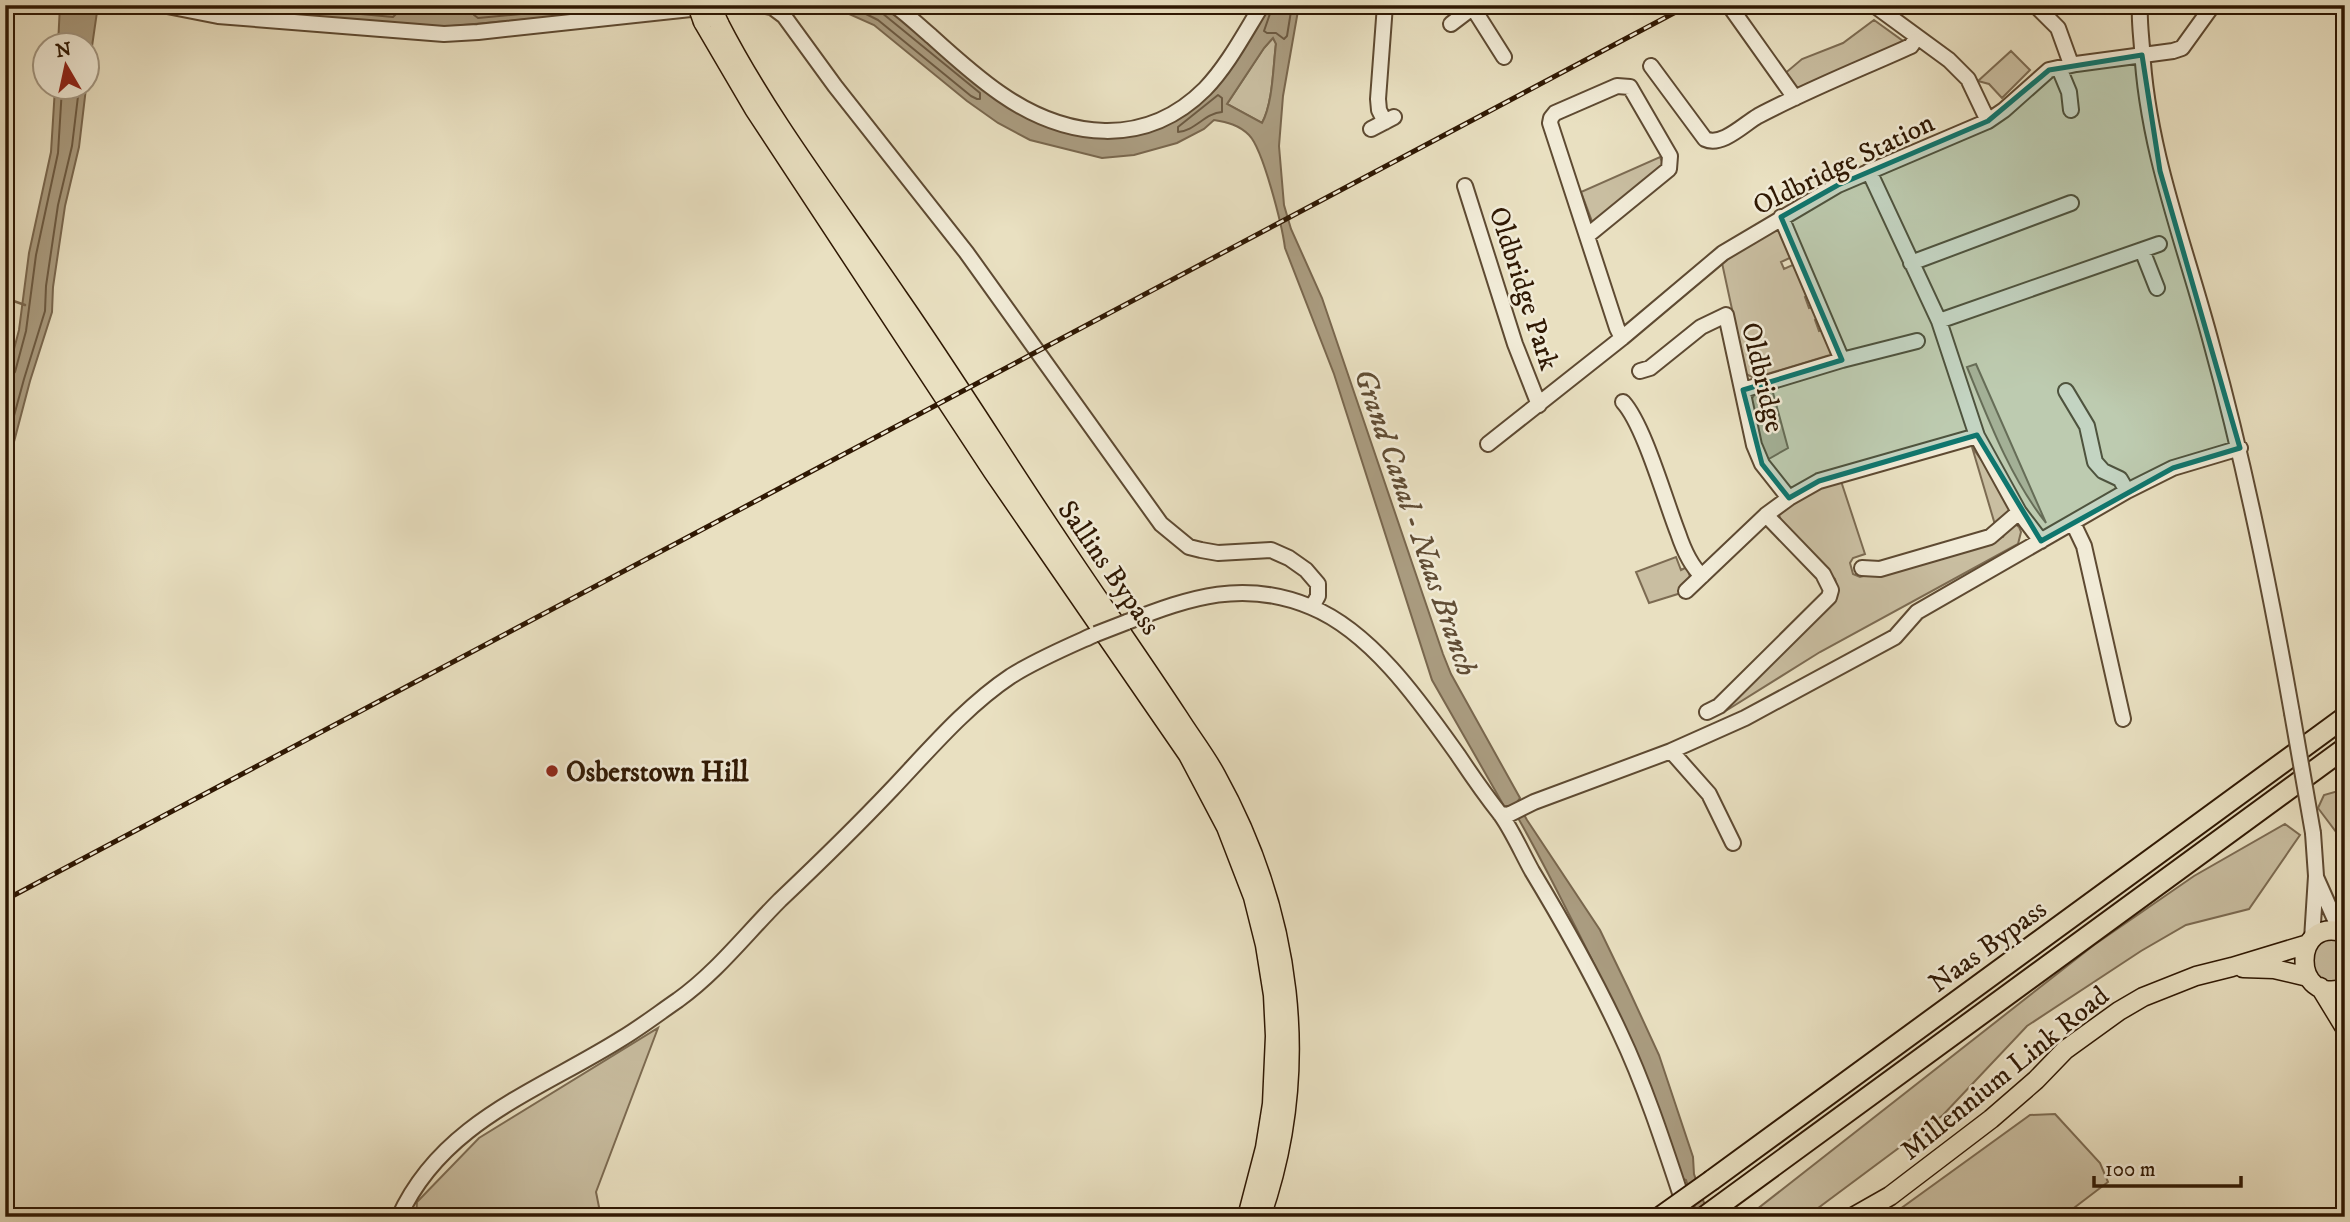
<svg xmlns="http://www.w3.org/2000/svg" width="2350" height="1222" font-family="'IM FELL DW Pica',serif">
<rect width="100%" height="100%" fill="#e9e0c1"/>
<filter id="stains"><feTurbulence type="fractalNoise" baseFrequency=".00286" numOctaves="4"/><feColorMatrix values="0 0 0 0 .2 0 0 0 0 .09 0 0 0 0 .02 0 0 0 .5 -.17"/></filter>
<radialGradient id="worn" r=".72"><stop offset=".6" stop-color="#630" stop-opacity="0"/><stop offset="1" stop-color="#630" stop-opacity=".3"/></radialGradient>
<!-- green -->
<path fill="#c9bea1" stroke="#7c6b52" stroke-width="2" d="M1874,20l29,21 -1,3 -101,46 -7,-2 -11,-13 19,-16 41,-16z
M1273,38l3,5c-3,24 -3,60 -14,80l-35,-19 37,-56z
M2011,51l19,19 -28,28 -13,-14 -11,-3z
M1660,157l4,9 -71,58 -12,-32z
M1776,227l6,2 12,27 -13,6 3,7 13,-6 14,31 -6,3 4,11 6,-2 5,11 -5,3 4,11 6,-2 9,20 -4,6 -76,23 -8,-4 -24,-111z
M1976,364l70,159c-36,-46 -57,-102 -79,-156z
M1772,389l16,59 -21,12 -6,-10 -10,-50 4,-6z
M1972,447c14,20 31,40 38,63l-14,18z
M1840,478l25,76 -12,4 -3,5 3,11 7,3 143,-40 5,-10 7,-3 4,3 2,5 -3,12 -198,108 -96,60 110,-114 4,-8 -3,-11 -52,-54 -4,-10 19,-17z
M1676,557l5,13 6,-3 3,10 -11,11 2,5 -32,10 -13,-31z
M2345,789v76l-3,-25 -24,-32 6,-13z
M2285,824l15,11 -51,74 -63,16 -45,26 -114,75 -84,89 -137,102h-59l347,-272 100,-69z
M2325,938l20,1v43l-15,2 -14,-7c-5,-21 -9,-25 9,-39z
M658,1028l-62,164 5,25h-185l1,-15 62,-64z
M2055,1114l45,49 8,19 -46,35h-173l141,-102z"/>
<!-- water -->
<path fill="#aa9c80" stroke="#79674e" stroke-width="2" fill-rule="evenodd" d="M60,5h38l-10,69v-28l-30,-1z
M196,5h169l46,4 44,1 64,-5h165l-243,22 -74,-4z
M829,5h54l142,111c121,53 190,-2 243,-111h31l-16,91 -4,50 5,59 7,24 31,69 121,356 8,20 69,124 -3,4 10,18 73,110 28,58 31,67 34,102 1,17 15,43h-11l-12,-37 -5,-2c-26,-87 -64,-169 -105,-250 -21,-41 -41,-82 -65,-122h-7l-72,-126 -98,-306 -49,-126c-3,-23 -22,-99 -36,-113 -10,-10 -22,-13 -35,-15l-10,9 -27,14 -43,12 -32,3 -72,-18 -32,-17 -31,-22 -93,-76zM1273,38l3,6c-3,23 -3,59 -14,79l-35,-19 37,-56z
M55,88h31l-7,59 -14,59 -12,81 -1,25 -22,69 -25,95v-93l14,-53 10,-77 22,-101z"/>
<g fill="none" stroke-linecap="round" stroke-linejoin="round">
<!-- shore -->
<path stroke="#6c5a42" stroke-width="2" d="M264,5l129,12 3,-3 -2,-9
M477,5l-3,10 4,3 139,-13
M848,5l30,15 93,76 6,3h3v-6l-98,-80 -2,-8
M1273,5l-9,26 3,2h9l8,6 3,-3 5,-31
M1218,95l4,3v14c-17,1 -27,19 -44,20v-5z
M5,378l6,-1 4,-5 11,-41 10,-76 22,-102 4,-65
M5,449l19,-70 21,-68 1,-25 12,-81 14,-59 7,-58"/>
<!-- stream -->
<path stroke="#79674e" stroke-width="2.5" d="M5,298l20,7"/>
<!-- minor casing -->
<g stroke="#5e4a32" stroke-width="18">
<path id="minor" d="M162,5l56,11 226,18 34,-2 250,-27
M760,5l12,2 12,9 51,70 131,166 195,272 28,23 12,3 17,3 53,-3 18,8 17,12 12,14v12l-6,11
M894,5c13,9 25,21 37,31 22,20 45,41 70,58 65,45 144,55 204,-5 23,-24 39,-55 57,-84
M1734,5l-3,3 64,90
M1874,5l75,55 19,19 20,42
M2035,5l23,23 13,36
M2140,5c-1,14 1,29 2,43 5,103 44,199 70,298 34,123 58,242 80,367
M1473,8l31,49
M1451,24l25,-19
M1651,66l54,73c17,8 39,-15 53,-23 49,-26 102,-47 153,-70l6,-9
M2059,68l10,24 2,18
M1385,122l-6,-12 -1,-11 7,-94
M1371,129l23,-12
M1869,171l70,150 38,115 42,76 22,29
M1465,186l50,158 24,61
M1781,217l61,143
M1587,236l82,-67 1,-13 -40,-69 -13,-1 -62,27 -4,5 -1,5 67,205 5,10
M2142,250l15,38
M1911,263l160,-60
M1939,321l220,-77
M1640,371l10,-3 51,-41 25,-12 28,130 8,19 27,34
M1743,390l99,-30 75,-19
M2066,391l21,35 8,36 8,9 17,8 7,12
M1623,402c21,23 42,98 55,131 5,15 12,32 24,43
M1488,444l134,-106 101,-85 115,-68 150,-64 16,-11 45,-40 27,-6 97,-13 9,-3 31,-43
M2073,523l11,23 39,173
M1862,568l18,1 110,-32 29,-25
M1686,591l80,-76 23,-17 30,-17 158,-45
M1127,622c64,-25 117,-43 184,-15 61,25 110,96 147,148 14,21 28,41 43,60 12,17 21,38 31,56 32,53 62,106 88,162 27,57 48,124 68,184
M1707,712l12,-6 110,-109 2,-7 -8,-16 -57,-59
M1671,751l38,43 24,49
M1500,814l8,1 26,-13 137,-51 74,-33 150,-81 22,-25 210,-121 46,-23 67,-20
M2316,877l24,54
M2312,939l4,-63 -3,-43
M399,1217c43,-95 139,-126 222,-178 20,-12 38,-26 57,-39 39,-28 68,-66 102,-100 38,-36 76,-73 112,-111 37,-39 74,-83 119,-113 27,-17 56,-29 85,-42"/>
</g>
<!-- major casing -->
<g stroke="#2f1803" stroke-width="21">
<path id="major" d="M703,22l51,87 239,363 195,283 38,72 27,70 12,48 8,50 2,41 -3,68 -7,44 -18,69
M719,23c50,97 118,184 179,274 57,82 110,168 166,251 38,57 77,112 115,170 12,19 26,37 37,57 76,137 97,293 45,442
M2345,933c-54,-19 -54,74 0,55
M2243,968l31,1 34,8
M2320,987l25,41
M1853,1217l37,-21 101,-77 45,-39 29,-30 54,-39 24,-14 53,-21 36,-9 76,-23"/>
</g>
<!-- highway casing -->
<g stroke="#2f1803" stroke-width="23">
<path id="highway" d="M1712,1180l633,-463
M1704,1217l641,-469"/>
</g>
<!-- minor -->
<use href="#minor" stroke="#f1ebd7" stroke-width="14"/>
<!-- major -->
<use href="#major" stroke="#e9e0c1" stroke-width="18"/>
<!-- highway -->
<use href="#highway" stroke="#e9e0c1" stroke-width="19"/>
<!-- rail casing -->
<g stroke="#2f1803" stroke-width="5">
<path id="rail" d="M5,900l1684,-895"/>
</g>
<!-- rail -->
<use href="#rail" stroke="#f1ebd7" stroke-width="2.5" stroke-dasharray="8" stroke-linecap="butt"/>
<!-- minor-bridge casing -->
<g stroke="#5e4a32" stroke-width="18" stroke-linecap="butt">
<path id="minor-bridge" d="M1096,634l31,-12
M2292,713l21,120"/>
</g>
<!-- major-bridge casing -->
<g stroke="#2f1803" stroke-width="21" stroke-linecap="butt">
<path id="major-bridge" d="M697,5l6,17
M711,5l8,18"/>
</g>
<!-- highway-bridge casing -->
<g stroke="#2f1803" stroke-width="23" stroke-linecap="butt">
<path id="highway-bridge" d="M1660,1217l52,-37"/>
</g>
<!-- minor-bridge -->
<use href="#minor-bridge" stroke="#f1ebd7" stroke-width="14"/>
<!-- major-bridge -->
<use href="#major-bridge" stroke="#e9e0c1" stroke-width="18"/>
<!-- highway-bridge -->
<use href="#highway-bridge" stroke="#e9e0c1" stroke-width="19"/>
</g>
<!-- marked area -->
<path fill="#0f766e" fill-opacity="0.2" stroke="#0f766e" stroke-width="5" stroke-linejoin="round" d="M2142,55l18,116 80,277 -67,20 -132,73 -64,-106 -158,46 -30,17 -27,-34 -19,-74 99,-30 -61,-143 57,-32 150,-64 61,-51z"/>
<!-- markers -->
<circle fill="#8f2418" stroke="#f1ebd7" stroke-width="2.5" cx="552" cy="771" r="7"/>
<g text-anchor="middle" stroke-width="5" stroke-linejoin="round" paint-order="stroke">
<!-- street labels -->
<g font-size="28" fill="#2f1803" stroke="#f1ebd7">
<text transform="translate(1843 163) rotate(-26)" y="10">Oldbridge Station</text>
<text transform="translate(1525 288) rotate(72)" y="10">Oldbridge Park</text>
<text transform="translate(1764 377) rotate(77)" y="10">Oldbridge</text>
<text transform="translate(1110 567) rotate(55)" y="10">Sallins Bypass</text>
<text transform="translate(1987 945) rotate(-36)" y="10">Naas Bypass</text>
<text transform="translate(2004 1072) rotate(-39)" y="10">Millennium Link Road</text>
</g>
<!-- poi labels -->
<g font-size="28" font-weight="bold" fill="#2f1803" stroke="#f1ebd7" text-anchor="start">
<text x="566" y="781">Osberstown Hill</text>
</g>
<!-- water labels -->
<g font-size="30" font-style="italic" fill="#604d35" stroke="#f1ebd7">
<text transform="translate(1416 522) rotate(71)" y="10">Grand Canal - Naas Branch</text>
</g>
</g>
<!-- margin -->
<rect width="2350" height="1222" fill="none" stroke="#e9e0c1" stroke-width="28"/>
<rect x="7" y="7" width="2336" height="1208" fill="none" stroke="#2f1803" stroke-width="3.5"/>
<rect x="14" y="14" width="2322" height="1194" fill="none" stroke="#2f1803" stroke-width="2"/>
<!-- north arrow -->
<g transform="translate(66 66) rotate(351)"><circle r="33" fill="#f1ebd7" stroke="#a39782" stroke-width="2"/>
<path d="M0-5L12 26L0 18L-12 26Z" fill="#8f2418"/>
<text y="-10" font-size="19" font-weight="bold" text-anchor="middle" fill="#2f1803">N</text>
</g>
<!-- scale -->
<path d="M2094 1176v10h147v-10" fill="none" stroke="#2f1803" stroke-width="3.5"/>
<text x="2105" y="1176" font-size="21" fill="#2f1803" stroke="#f1ebd7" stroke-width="5" paint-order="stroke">100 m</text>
<rect width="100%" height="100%" filter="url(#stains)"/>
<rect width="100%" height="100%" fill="url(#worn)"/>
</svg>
